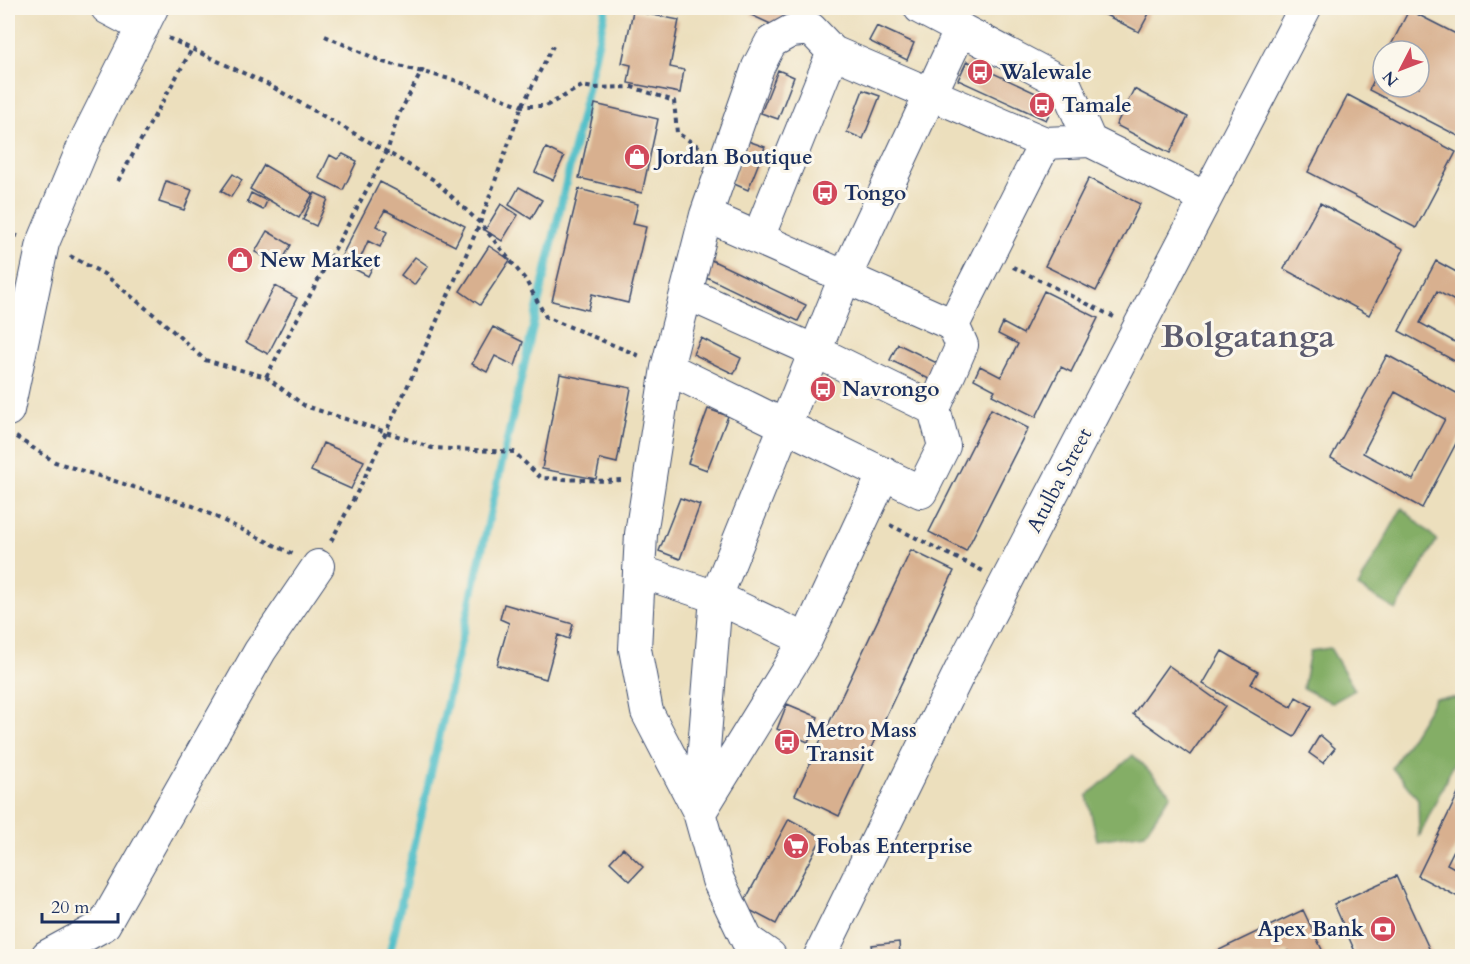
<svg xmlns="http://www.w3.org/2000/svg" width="1470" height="964" font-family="Cardo,serif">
<rect width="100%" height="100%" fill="#fbf7ec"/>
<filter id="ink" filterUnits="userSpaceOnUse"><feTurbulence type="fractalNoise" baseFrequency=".0167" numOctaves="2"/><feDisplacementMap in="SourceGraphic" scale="12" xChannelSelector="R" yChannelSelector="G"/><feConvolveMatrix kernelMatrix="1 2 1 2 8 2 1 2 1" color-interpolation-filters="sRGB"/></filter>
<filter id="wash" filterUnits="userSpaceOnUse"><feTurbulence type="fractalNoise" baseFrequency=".008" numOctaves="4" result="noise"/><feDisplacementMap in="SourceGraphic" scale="24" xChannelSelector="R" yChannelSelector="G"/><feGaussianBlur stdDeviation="1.35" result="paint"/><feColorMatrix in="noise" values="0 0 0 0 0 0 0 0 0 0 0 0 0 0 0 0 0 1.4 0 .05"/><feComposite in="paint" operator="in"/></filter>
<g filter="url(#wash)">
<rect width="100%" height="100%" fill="#ecdfbd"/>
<!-- forest -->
<path fill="#84ae66" stroke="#506e62" stroke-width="1.5" d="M1402,508l35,32 -41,70 -38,-23z
M1330,648l25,42 -23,13 -29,-15 7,-37z
M1435,698h27v48l-43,91 -1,-38 -26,-31z
M1133,755l38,39 -26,39 -48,7 -10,-44z"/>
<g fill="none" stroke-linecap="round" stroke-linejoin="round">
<!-- stream -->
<path stroke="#52c0c9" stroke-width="8" d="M389,956l217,-948"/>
</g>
<g id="blocks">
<!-- building -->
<path fill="#d8b08f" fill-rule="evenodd" d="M755,8h39l-10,22 -33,-15z
M1092,8h60l-13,24z
M1409,10l53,27v101l-93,-48 14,-28v25h36v-36h-31z
M633,11l46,9 -9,47 14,3 -4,23 -52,-10 3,-18 -9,-2z
M877,26l37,17 -7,17 -38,-19z
M967,61l88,41 -9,18 -88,-40z
M778,70l16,7 -16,42 -17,-6z
M1134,89l54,28 -18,36 -54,-28z
M863,90l17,6 -17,43 -16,-7z
M1348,95l108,57 -40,76 -108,-56z
M595,104l63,15 -16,74 -63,-15z
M748,141l17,6 -17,43 -16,-7z
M546,148l18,9 -11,23 -18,-8z
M343,154l14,7 -14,29 -24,-12 11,-23 7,4z
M264,165l49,29 -14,24 -49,-29z
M233,174l9,6 -11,17 -10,-6z
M1089,178l51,26 -44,87 -51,-25z
M166,181l26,9 -8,20 -25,-8z
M380,182l85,44 -10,20 -70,-36 -9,16 11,6 -7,15 -12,-6 -7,16 13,7 -6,12 -29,-15z
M519,187l23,13 -11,19 -22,-14z
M579,189l59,15 -5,20 13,3 -18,76 -36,-9 -4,16 -36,-9z
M251,193l16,8 -4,9 -16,-8z
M315,193l13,6 -12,27 -13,-6z
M1320,203l84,46 -35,66 -85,-46z
M501,204l17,11 -16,26 -17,-11z
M267,231l24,14 -8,14 -9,-5 -4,6 -15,-8z
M489,246l21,14 -30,45 -20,-14z
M415,257l13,9 -14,19 -13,-10z
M707,258l99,47 -8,16 -98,-47z
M1436,261l26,14v30l-25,-14 -17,32 42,23v19l-63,-34z
M275,286l22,12 -29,56 -22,-12z
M1044,291l54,27 -27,54 -10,-5 -25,50 -44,-22 3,-5 -21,-11 6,-13 21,11 17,-33 -20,-10 5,-11 20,11z
M493,327l30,15 -8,24 -20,-10 -8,16 -15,-8z
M701,338l40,20 -7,16 -41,-20z
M898,344l41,20 -8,16 -41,-20z
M1387,355l75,41v36l-40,76 -91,-50zM1395,392l50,27 -32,61 -50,-27z
M560,374l71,14 -14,75 -17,-4 -4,20 -54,-10z
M708,409l20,7 -21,54 -19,-7z
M991,409l37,19 -62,123 -37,-19z
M323,443l41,18 -13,28 -40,-18z
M680,498l20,7 -20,54 -21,-8z
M911,550l43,21 -115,245 -44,-21z
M504,604l69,20 -4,15 -11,-4 -12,44 -49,-14 12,-42 -9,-4z
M1222,651l36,21 -7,12 40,23 5,-10 16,9 -18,31 -91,-53z
M1168,665l57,41 -35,49 -57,-41z
M787,704l31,13 -10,25 -31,-13z
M1320,735l15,13 -12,15 -14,-10z
M1459,792l3,2v40l-15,30 15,8v27l-44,-23z
M789,819l33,18 -46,87 -34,-18z
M623,848l20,19 -13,14 -20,-19z
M1396,876l36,79 -4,1h-71l-23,-52z
M1303,910l22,46h-35l-2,-5 -12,5h-57l-2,-5z
M899,942l1,14h-26l-2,-11z"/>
</g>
</g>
<g filter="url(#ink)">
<use href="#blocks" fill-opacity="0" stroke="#3a496c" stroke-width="1.5"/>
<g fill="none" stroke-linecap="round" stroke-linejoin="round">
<!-- minor casing -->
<g stroke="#3a496c" stroke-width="34">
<path id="minor" d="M107,8l36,19
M920,8l145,76 25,57
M758,238l75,-186
M686,293l129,58 119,58 28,-64 -9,-20 -247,-110
M953,325l92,-182
M667,368l254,124 23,-46 -10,-37
M8,410l35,-167 43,-103 66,-132
M639,571l77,26 90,43
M703,807l103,-167 78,-167
M699,812l17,-215 129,-320 116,-248
M47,956l57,-31 156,-274 58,-85
M770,956l-23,-16 -29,-60 -19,-68 -52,-100 -12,-63 6,-115 26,-166 39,-153 52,-148 13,-25 20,-11 20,-2 22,23 212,91 45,-2 116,57
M820,956l142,-289 343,-659"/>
</g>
<!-- path -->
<path stroke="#3a496c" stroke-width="4" stroke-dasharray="4.5 4.5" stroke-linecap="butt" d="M325,36l58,26 71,18 68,26h24l36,-20 11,2 39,-1 42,14 3,32 24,15
M168,38l99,46 120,68 47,28 46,43 45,56 21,38 96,40
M118,181l74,-132
M8,233l10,3
M70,256l34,18 60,49 41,37 61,17 39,29 81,26 46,16 82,4 27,26 65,3 15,-1
M1013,267l101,50
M266,377l121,-225 11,-36 25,-47
M16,437l39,25 138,44 100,48
M890,525l93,46
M331,541l30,-56 55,-117 64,-145 42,-117 31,-60"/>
<!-- minor -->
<use href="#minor" stroke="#fff" stroke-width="32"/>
</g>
</g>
<!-- icons -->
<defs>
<g id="bus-disc" transform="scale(1.35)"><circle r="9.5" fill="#d1495b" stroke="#fbf7ec"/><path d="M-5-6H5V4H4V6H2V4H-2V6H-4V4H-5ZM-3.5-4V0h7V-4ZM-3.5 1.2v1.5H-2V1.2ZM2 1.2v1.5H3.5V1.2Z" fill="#fff"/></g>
<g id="shop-disc" transform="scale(1.35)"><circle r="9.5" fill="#d1495b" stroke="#fbf7ec"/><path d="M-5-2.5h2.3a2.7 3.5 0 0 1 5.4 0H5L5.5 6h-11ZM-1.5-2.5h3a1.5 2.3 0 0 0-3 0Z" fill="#fff"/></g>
<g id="supermarket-disc" transform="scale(1.35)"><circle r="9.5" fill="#d1495b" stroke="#fbf7ec"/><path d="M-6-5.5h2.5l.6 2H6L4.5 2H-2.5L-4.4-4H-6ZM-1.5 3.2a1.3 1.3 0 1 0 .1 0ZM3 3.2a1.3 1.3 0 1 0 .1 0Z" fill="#fff"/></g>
<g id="bank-disc" transform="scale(1.35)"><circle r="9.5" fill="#d1495b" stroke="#fbf7ec"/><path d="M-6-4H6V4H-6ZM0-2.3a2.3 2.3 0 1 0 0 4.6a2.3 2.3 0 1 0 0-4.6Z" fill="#fff"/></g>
</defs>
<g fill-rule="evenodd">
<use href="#bus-disc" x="980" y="72"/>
<use href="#bus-disc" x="1042" y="105"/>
<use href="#shop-disc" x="637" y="157"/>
<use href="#bus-disc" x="825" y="193"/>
<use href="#shop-disc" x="240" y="260"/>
<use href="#bus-disc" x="823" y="389"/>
<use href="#bus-disc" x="787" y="742"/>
<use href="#supermarket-disc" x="796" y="846"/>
<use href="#bank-disc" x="1383" y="929"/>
</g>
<g text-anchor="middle" stroke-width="6" stroke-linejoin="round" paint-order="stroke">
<!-- poi labels -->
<g font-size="21" font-weight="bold" fill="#1b2f5e" stroke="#fbf7ec" text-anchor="start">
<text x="1000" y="79">Walewale</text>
<text x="1062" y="112">Tamale</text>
<text x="656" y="164">Jordan Boutique</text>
<text x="844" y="200">Tongo</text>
<text x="260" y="267">New Market</text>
<text x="842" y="396">Navrongo</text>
<text x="806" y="737">Metro Mass<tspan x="806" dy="24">Transit</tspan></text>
<text x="816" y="853">Fobas Enterprise</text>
<text x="1364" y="936" text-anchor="end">Apex Bank</text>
</g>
<!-- street labels -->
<g font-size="21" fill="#1b2f5e" stroke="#fbf7ec">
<text transform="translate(1059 480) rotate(-62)" y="7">Atulba Street</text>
</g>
<!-- town labels -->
<g font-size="33" font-weight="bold" fill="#5d5c6f" stroke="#fbf7ec">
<text x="1248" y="347">Bolgatanga</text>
</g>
</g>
<!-- margin -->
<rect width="1470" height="964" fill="none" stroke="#fbf7ec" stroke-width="30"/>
<!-- north arrow -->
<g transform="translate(1401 69) rotate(228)"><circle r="28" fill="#fbf7ec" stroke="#a1a7b3" stroke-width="1.5"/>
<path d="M0-4.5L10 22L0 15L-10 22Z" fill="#d1495b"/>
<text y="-9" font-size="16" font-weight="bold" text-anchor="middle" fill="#1b2f5e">N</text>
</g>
<!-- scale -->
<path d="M42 913v9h76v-9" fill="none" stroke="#1b2f5e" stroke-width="3"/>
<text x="51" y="913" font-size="18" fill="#1b2f5e" stroke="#fbf7ec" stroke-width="4.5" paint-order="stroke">20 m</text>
</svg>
